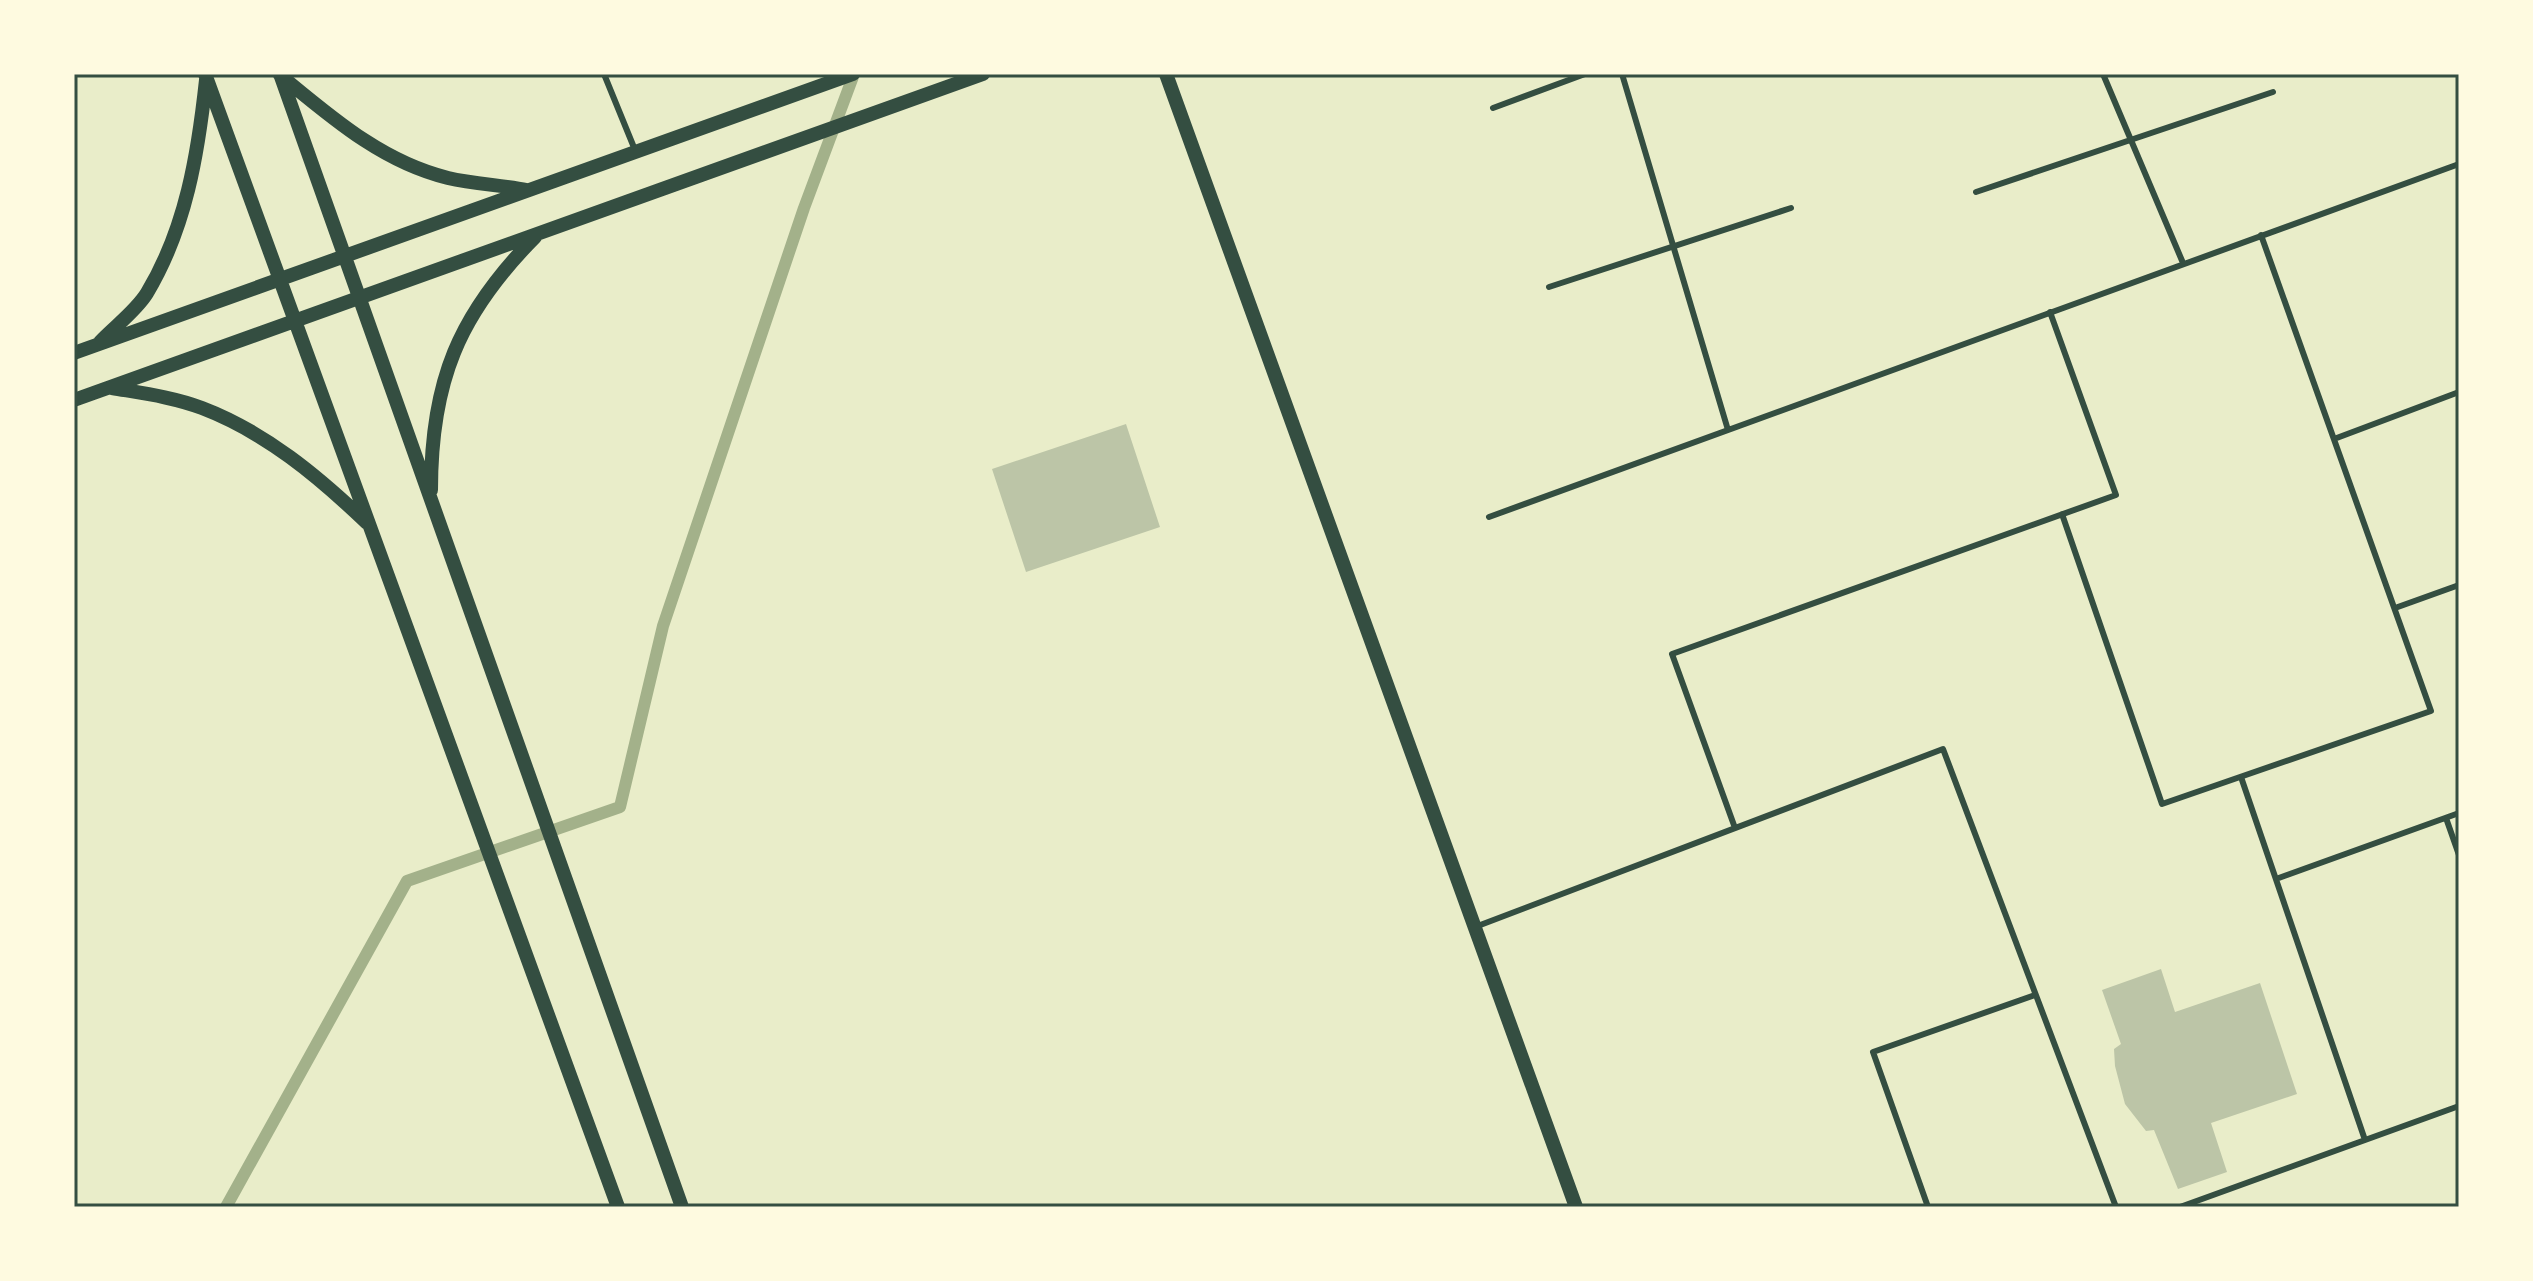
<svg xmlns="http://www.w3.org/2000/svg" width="2533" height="1281" font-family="Spectral,serif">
<rect width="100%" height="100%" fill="#e9edc9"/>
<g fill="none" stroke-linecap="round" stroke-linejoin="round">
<!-- stream -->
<path stroke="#a3b18a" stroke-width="12" d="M226,1207l181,-326 213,-74 43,-181 141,-418 50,-134"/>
</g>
<!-- building -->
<path fill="#bcc5a7" d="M1126,424l34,103 -134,45 -34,-103z
M2161,969l14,43 85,-29 37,111 -86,29 16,49 -49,17 -24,-59 -8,1 -21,-27 -10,-38 -1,-17 7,-5 -19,-54z"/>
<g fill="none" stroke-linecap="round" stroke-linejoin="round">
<!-- service -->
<path stroke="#344e41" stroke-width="6" d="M604,74l31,76
M1622,74l106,356
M2103,74l80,189
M1493,108l92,-34
M1976,192l297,-100
M1549,287l242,-79
M2334,439l125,-47
M2062,514l100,290 269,-93 -170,-476
M1489,517l970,-353
M2395,608l64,-23
M2241,777l124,363
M2446,818l13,37
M1735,828l-63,-174 444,-159 -66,-183
M2276,879l183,-66
M1475,927l468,-178 173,458
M1928,1207l-55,-155 162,-57
M2180,1207l279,-101"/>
<!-- tertiary -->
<path stroke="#344e41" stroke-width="14" d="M205,74l413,1133
M280,74l402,1133
M1166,74l410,1133
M280,75c51,42 102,87 168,103 26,6 53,7 79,12
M100,342c14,-15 36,-31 47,-49 39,-65 51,-139 59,-213
M74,353l779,-279
M112,388c29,5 61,9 90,20 63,24 116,68 165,115
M74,400l909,-326
M431,490c0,-108 27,-175 104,-253"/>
</g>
<!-- border -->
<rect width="2533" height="1281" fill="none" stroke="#fefae0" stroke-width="152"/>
<rect x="76" y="76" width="2381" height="1129" fill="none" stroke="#344e41" stroke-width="3"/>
</svg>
